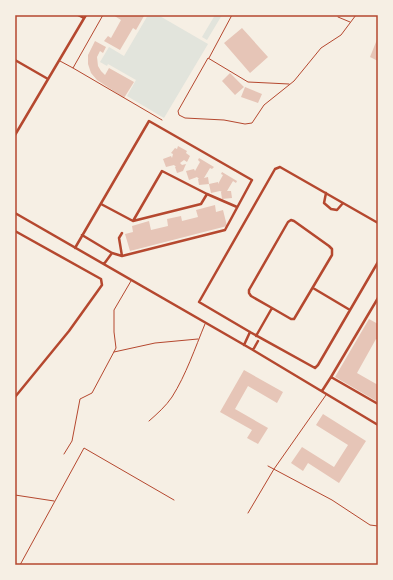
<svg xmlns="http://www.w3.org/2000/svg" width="393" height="580" font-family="'Space Grotesk',sans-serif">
<rect width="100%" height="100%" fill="#f6efe4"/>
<!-- green -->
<path fill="#e2e4dc" d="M148,15h10l50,29 -44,74 -37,-22 9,-16 -28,-16 -1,2 -7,-4 9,-15 15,9z
M215,15h7l-15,25 -5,-3z"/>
<!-- building -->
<path fill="#e6c5b7" d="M113,15h29l2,1 -8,14 -3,-2 -13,22 -16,-9 4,-5 3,2 10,-18z
M242,28l26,29 -18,16 -26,-30z
M378,37v24l-8,-4z
M95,41l11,6 -3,6 -3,-2 -3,6 1,9 3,5 4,4 4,-7 25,14 -10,16 -27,-18 -6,-7 -3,-9v-9z
M230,73l14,14 -9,8 -13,-14z
M245,87l17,7 -4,9 -17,-6z
M178,146l9,5 -1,2 4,3 -3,6 -3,-2 -4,3 2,2 4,-1 -3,7 -6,2 -2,-6h1l-2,-2 -8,2 -3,-8 8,-3 1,2 1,-4 -2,-1 4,-5 2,1z
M199,158l15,9 -2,2 -2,-1 -6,10 4,-1 1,7 -10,1 -1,-6h1l-2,-2 -8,3 -3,-9 8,-2 1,2 5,-9 -2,-2z
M222,172l15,9 -1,2 -3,-2 -6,10h4l1,7 -10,1 -1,-7h1l-2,-1 -9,2 -2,-9 9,-2v2l5,-9 -2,-1z
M215,205l1,7 7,-2 4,16 -97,25 -5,-17 8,-2 -1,-6 17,-5 2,9 17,-4 -1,-7 14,-3 1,5 16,-4 -2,-7z
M369,319l9,5v16l-2,-1 -19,34 21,12v17l-43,-25z
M244,370l39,22 -6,11 -29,-17 -13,23 33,19 -10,16 -11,-6 5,-8 -32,-18z
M323,414l43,27 -27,42 -31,-20 -5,8 -12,-8 11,-16 32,20 14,-22 -32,-20z"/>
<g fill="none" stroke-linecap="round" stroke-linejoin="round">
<!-- service -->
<path stroke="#b5482f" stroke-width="1" d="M338,17l12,5
M209,58l23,-43
M60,61l13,7 30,-53
M73,68l89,52
M289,84l-41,-2 -40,-24 -30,53 1,4 6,3 39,2 21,4 7,-1 12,-18 30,-24 27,-33 20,-13 15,-20
M114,352l41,-9 43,-4
M149,421c8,-7 17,-15 23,-24 14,-22 23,-49 33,-73
M64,454l8,-13 8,-42 12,-6 24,-45 -2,-16v-22l17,-29
M268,466l64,34 38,25 8,1
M15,495l39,6
M248,513l26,-44 52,-74
M20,565l64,-117 90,52"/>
<!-- minor -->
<path stroke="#b5482f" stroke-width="2.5" d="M78,15l6,3
M15,60l33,19
M15,135l71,-120
M326,193l-2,10 7,6 6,1 6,-7
M101,204l32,17 68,-17 6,-10 30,13
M15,213l238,137 125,75
M133,221l29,-50 45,23
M378,223l-98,-56 -5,2 -76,133 51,30 65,36 3,-3 60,-103
M15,231l86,48 1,6 -33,46 -54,66
M82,235l30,18
M75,248l74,-127 103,59 -27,50 -103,26 -10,-3 -8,11
M122,256l-3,-18 3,-5
M313,288l37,22
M378,298l-47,79 47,27
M256,336l16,-28 -21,-12 -2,-3v-3l39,-68 3,-2 3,1 35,25 3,3v6l-38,64h-3l-19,-11
M244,345l6,-13
M253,350l5,-9
M322,391l9,-14"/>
</g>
<!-- border -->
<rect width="393" height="580" fill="none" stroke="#f6efe4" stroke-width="32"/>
<rect x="16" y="16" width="361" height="548" fill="none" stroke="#b5482f" stroke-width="1.5"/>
</svg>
